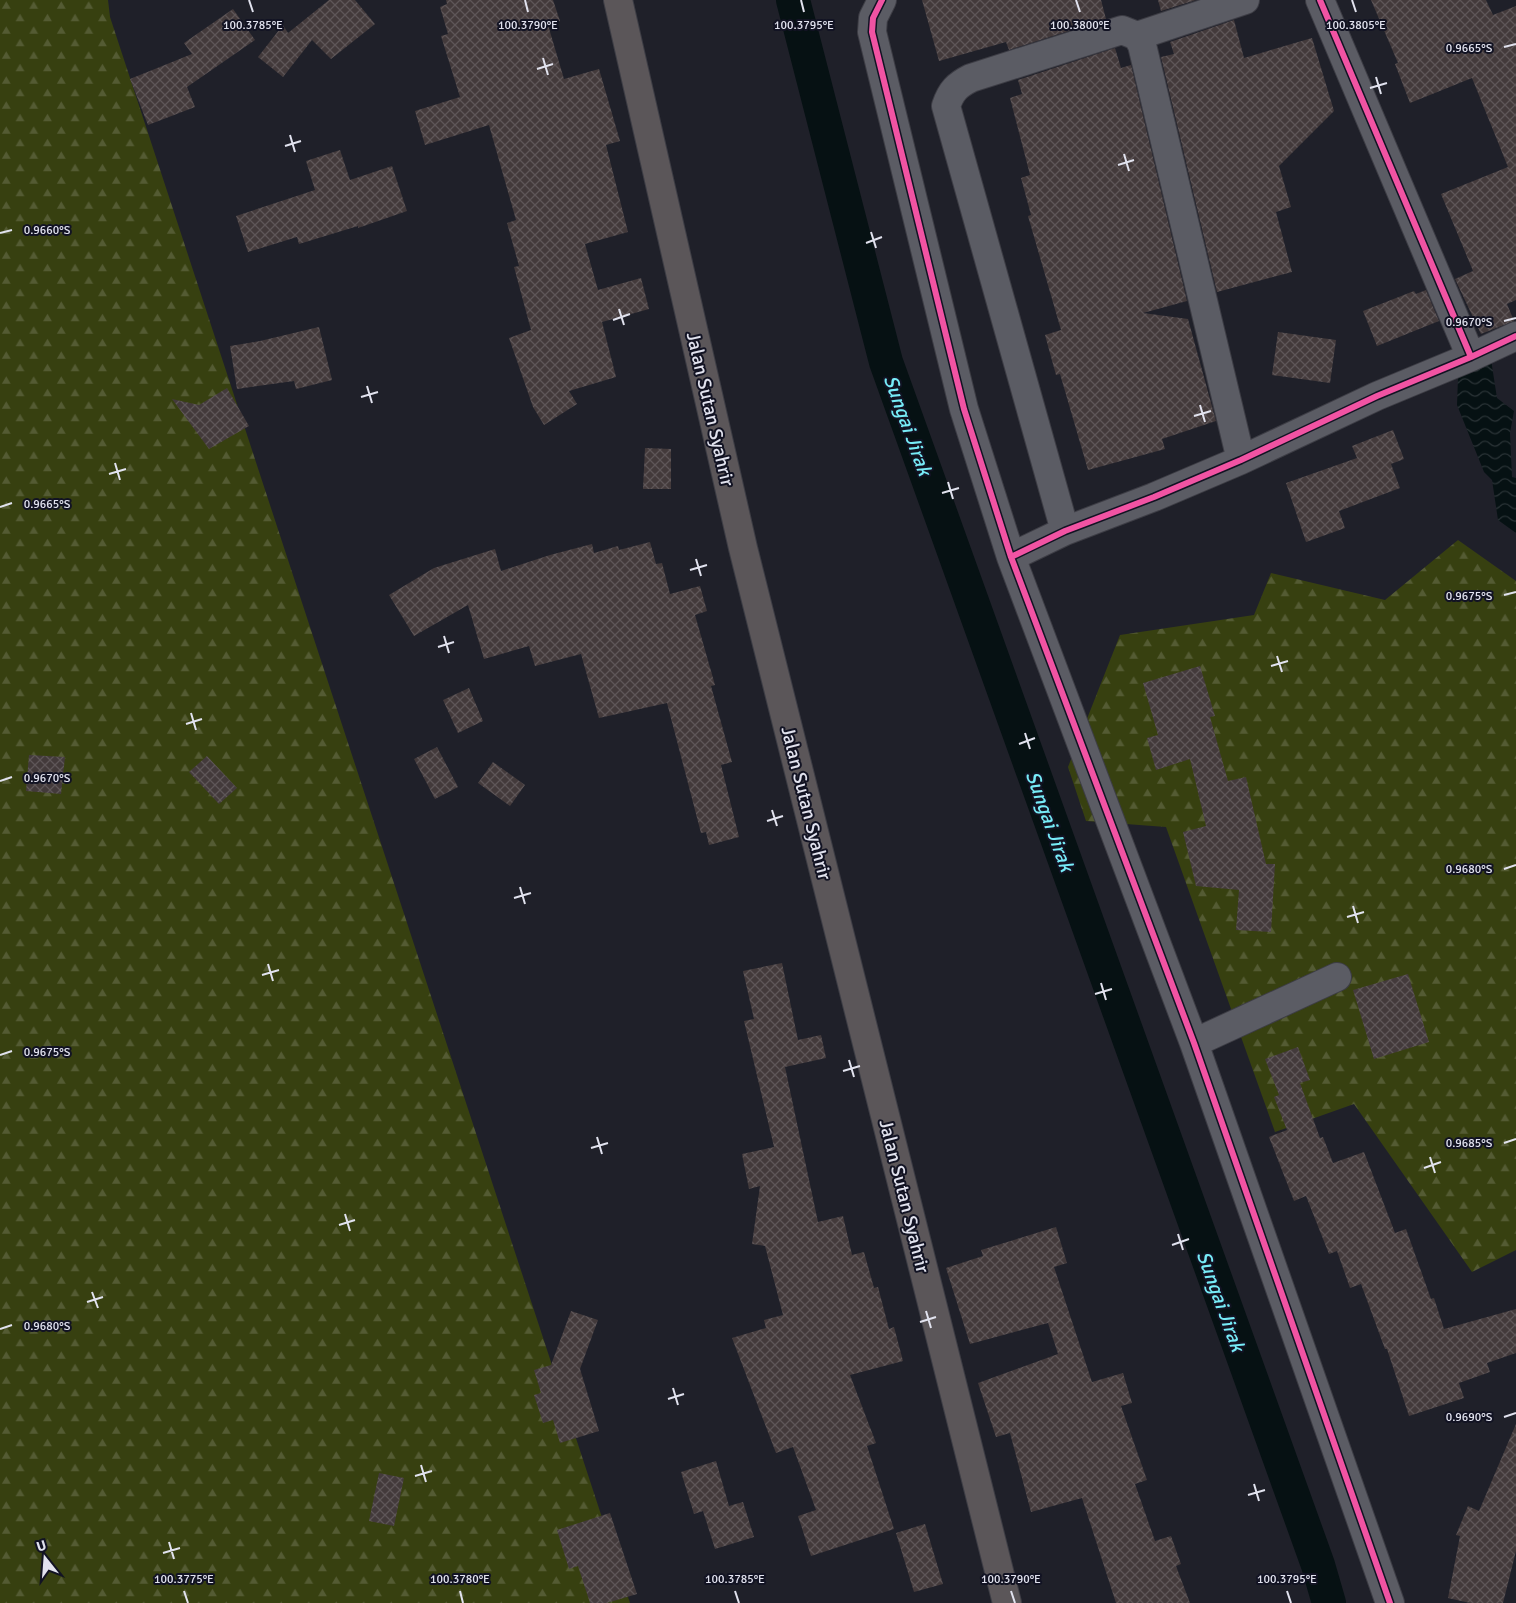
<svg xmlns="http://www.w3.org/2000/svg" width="1516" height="1603" font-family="Signika,sans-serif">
<defs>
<pattern id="forest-firs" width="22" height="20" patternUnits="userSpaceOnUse" patternTransform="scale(1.25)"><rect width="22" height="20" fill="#374010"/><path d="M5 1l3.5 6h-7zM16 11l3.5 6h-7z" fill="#545b33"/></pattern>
<pattern id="water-waves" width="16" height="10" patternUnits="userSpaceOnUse" patternTransform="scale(1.25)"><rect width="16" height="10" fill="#061113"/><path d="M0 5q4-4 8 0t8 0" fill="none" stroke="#2a3336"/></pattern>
<pattern id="building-cross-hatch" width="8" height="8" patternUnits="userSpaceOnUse" patternTransform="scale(1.25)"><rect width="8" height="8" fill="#433a3b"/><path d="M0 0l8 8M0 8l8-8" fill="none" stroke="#5e5658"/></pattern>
</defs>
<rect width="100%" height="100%" fill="#1f2029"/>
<!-- forest -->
<path fill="url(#forest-firs)" d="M0,0h108l2,17 520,1586h-630z
M1458,540l58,41v669l-44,22 -118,-168 -79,28 -109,-305 -80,-6 -18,-54 52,-132 134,-20 17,-42 114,27z"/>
<!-- water -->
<path fill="url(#water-waves)" d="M1490,353l7,45 17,13 -4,22 2,44 4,1v55l-18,-13 -6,-40 -8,-8 -27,-67 1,-27z"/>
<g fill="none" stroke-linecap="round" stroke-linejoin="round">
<!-- canal -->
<path stroke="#061113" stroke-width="34" d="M793,0l93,362 432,1203 11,38"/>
</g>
<!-- building -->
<path fill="url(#building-cross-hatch)" d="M329,0h26l20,24 -44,35 -19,-19 -29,37 -25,-20 25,-32 5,8z
M446,0h107l7,21 -12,4 16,54 35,-10 21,72 -14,4 22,87 -43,12 13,46 43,-12 8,31 -47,13 14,55 -47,14 8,13 -33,21 -11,-18 -24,-69 22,-8 -17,-63 5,-1 -12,-43 9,-3 -27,-95 -64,20 -10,-34 45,-14 -19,-61 7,-2 -8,-27 7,-3z
M922,0h179l5,19 -97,31 -3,-8 -67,19z
M1158,0h38l-35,11z
M1371,0h115l7,15 23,-9v294l-9,4 7,17 -33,13 -26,-55 18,-8 -32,-77 67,-27 -36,-89 -62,25 -15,-39 3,-1z
M233,9l22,31 -68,47 8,20 -47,18 -18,-46 62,-25 -8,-11z
M1234,20l10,38 68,-20 22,73 -55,55 12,41 -15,5 16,60 -75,20 -56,-235 13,-3 -4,-12z
M1115,48l6,20 10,-3 56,236 -44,12 45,6 28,102 -54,18 3,10 -77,21 -28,-96 -4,1 -11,-40 16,-5 -33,-114 3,-1 -10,-37 9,-3 -20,-77 12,-4 -4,-14z
M340,150l10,30 42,-14 15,45 -49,17v-2l-59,18 -2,-7 -49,15 -12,-36 79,-26 -9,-29z
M1426,290l13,31 -62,25 -14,-35 51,-20 2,3z
M319,327l13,53 -36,9 -2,-8 -57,8 -7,-43 30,-5z
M1278,332l58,8 -6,43 -58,-8z
M227,388l22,38 -40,23 -37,-50 27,6z
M1393,430l11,29 -13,5 9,24 -61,23 6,17 -39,14 -20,-59 71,-25 -5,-12z
M645,448l26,1v40h-28z
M650,542l6,22 6,-1 8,31 30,-8 7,25 -12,4 20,70 -4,1 21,76 -11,3 18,72 -30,8 -3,-13 -5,1 -34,-130 -68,15 -18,-64 -46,12 -6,-20 -45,13 -16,-54 -54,31 -25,-41 45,-27 61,-19 6,22 49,-16 42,-11 2,9 24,-7 1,4z
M1200,666l15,50 -5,1 18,64 18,-4 20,87h9l-4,68 -35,-2 3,-40 -43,-4 -13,-54 23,-6 -16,-67 -34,11 -9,-32 11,-3 -15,-52z
M469,688l14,33 -25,12 -15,-33z
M437,747l21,40 -23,12 -21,-40z
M29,755l36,2 -4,37 -35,-3z
M207,756l30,32 -18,16 -30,-32z
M493,762l32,23 -15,21 -32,-23z
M782,963l16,77 23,-5 5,23 -41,9 33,155 25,-6 9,39 12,-3 10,36 4,-1 11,42 5,-2 9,34 -53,14 26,68 -9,3 27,83 -83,27 -13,-40 18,-6 -23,-63 -17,6 -44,-115 34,-10 -2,-8 19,-5 -18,-69 -13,-2 8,-58 -11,3 -7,-35 32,-7 -30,-126 10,-2 -11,-48z
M1408,974l21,68 -55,17 -21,-69z
M1298,1047l12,33 -10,3 20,55 3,-1 10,26 31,-11 31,81 11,-4 25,70 3,-1 10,31 72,-20v44l-29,10 3,9 -31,11 5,15 -55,18 -22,-67h-2l-24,-65 -11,4 -13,-37 -8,3 -23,-58 -12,5 -25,-64 18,-7 -13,-33 5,-2 -14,-36z
M1056,1227l11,36 -13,4 38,115 31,-9 9,30 -11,3 26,74 -12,4 20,57 16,-5 10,28 -5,2 14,37h-74l-34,-105 -51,14 -21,-79 -14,4 -18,-54 80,-29 -10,-31 -78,21 -24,-76 37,-12 -2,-6z
M571,1311l27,9 -18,49 19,62 -39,12 -7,-23 -10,3 -9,-28 7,-2 -7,-23 17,-5z
M1516,1424v127l-13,52h-33l-22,-5 12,-62 -4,-1 12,-29 11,5z
M716,1461l13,45 14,-4 11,35 -39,12 -12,-38 -9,3 -13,-42z
M379,1473l25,5 -10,48 -25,-5z
M610,1513l27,81 -30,9h-17l-12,-37 -9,3 -12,-39z
M925,1524l18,60 -29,8 -18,-59z"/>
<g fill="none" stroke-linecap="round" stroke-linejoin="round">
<!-- minor casing -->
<g stroke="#3d3d45" stroke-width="30">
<path id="minor" d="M882,0l-9,18 -1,14 92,377 47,148 183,486 196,560
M1320,0l151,357
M1137,36l108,-36
M1065,531l-119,-425c5,-15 11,-21 25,-28l151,-48 15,6 5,9 99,415
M1011,557l54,-26 89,-34 87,-37 136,-64 94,-39 45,-21
M1194,1043l143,-66"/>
</g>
<!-- major casing -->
<g stroke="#3d3d45" stroke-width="30">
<path id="major" d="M618,0l125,548 264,1055"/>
</g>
<!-- minor -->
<use href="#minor" stroke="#5b5c64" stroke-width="28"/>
<!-- major -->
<use href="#major" stroke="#5b5659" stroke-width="28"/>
<!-- cycleway casing -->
<g stroke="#121323" stroke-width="9">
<path id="cycleway" d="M882,0l-9,18 -1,14 92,377 47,148 183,486 196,560
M1320,0l151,357
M1011,557l54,-26 89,-34 87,-37 136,-64 94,-39 45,-21"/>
</g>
<!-- cycleway -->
<use href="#cycleway" stroke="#f153a3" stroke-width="6"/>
</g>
<!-- ticks -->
<path fill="none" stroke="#e1e2ee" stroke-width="2" d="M249,0l4,12M525,0l3,12M801,0l3,12M1076,0l4,12M1352,0l4,12M1504,47l12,-3M543,58l5,17M537,69l16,-5M1376,77l5,17M1370,88l17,-5M290,135l5,17M285,146l16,-5M1124,154l5,17M1118,165l16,-5M871,232l5,16M0,233l12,-3M866,243l16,-6M619,309l5,16M613,320l17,-6M1504,321l12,-3M367,386l5,17M361,397l17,-5M1200,405l5,17M1194,416l17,-5M115,463l5,17M109,474l17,-5M948,482l5,17M942,493l17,-5M0,507l12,-4M696,559l5,17M690,570l17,-5M1504,595l12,-3M444,636l5,17M438,647l16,-5M1277,656l5,16M1271,666l17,-5M191,713l5,17M186,724l16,-5M1025,733l5,16M1019,744l16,-6M0,781l12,-4M772,810l5,16M767,821l16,-5M1504,869l12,-4M520,887l5,17M514,898l17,-5M1353,906l5,17M1347,917l17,-5M268,964l5,17M262,975l17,-5M1101,983l5,17M1095,994l17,-5M0,1055l12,-4M849,1060l5,17M843,1071l17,-5M597,1137l5,17M1504,1143l12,-4M591,1148l17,-5M1430,1157l5,16M1424,1168l17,-6M345,1214l5,17M339,1225l16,-5M1178,1234l5,16M1172,1245l17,-6M92,1292l6,16M87,1302l16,-5M926,1311l5,17M920,1322l16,-5M0,1329l12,-4M673,1388l5,17M668,1399l16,-5M1504,1417l12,-4M421,1465l5,17M415,1476l17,-5M1254,1484l5,17M1248,1495l17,-5M169,1542l5,17M163,1553l17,-5M184,1591l4,12M460,1591l3,12M735,1591l4,12M1011,1591l4,12M1287,1591l4,12"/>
<g text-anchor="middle" stroke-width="4" stroke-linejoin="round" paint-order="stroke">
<!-- street labels -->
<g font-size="19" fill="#e1e2ee" stroke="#121323">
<text transform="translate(711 409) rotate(77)" y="7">Jalan Sutan Syahrir</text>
<text transform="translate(807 803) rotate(76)" y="7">Jalan Sutan Syahrir</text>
<text transform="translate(905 1196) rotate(76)" y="7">Jalan Sutan Syahrir</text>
</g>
<!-- water labels -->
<g font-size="20" font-style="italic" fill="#77ecf8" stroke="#121323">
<text transform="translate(908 425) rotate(70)" y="7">Sungai Jirak</text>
<text transform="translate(1050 821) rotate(70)" y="7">Sungai Jirak</text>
<text transform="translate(1221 1301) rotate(70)" y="7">Sungai Jirak</text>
</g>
</g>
<g font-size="12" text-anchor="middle" fill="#e1e2ee" stroke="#121323" stroke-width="4" stroke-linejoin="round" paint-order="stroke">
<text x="253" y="29">100.3785°E</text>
<text x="528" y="29">100.3790°E</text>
<text x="804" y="29">100.3795°E</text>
<text x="1080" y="29">100.3800°E</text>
<text x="1356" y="29">100.3805°E</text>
<text x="1469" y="52">0.9665°S</text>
<text x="47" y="234">0.9660°S</text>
<text x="1469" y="326">0.9670°S</text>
<text x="47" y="508">0.9665°S</text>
<text x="1469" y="600">0.9675°S</text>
<text x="47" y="782">0.9670°S</text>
<text x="1469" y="873">0.9680°S</text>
<text x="47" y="1056">0.9675°S</text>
<text x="1469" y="1147">0.9685°S</text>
<text x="47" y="1330">0.9680°S</text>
<text x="1469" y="1421">0.9690°S</text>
<text x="184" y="1583">100.3775°E</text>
<text x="460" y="1583">100.3780°E</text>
<text x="735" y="1583">100.3785°E</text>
<text x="1011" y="1583">100.3790°E</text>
<text x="1287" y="1583">100.3795°E</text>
</g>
<!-- north arrow -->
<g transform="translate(45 1558) rotate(343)" stroke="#121323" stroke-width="4" paint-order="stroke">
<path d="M0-4L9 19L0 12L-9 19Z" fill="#e1e2ee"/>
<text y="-8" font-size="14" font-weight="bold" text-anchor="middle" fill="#e1e2ee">U</text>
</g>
</svg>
